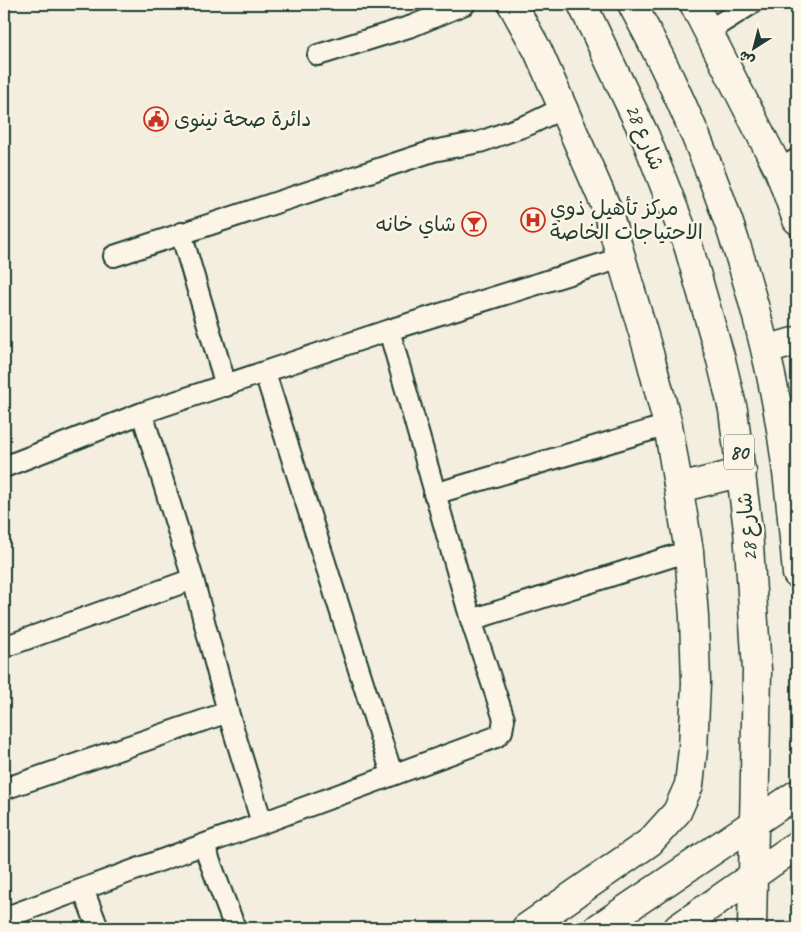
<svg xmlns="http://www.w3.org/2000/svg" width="801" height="932" font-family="Caveat,'Playpen Sans Arabic',sans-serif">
<rect width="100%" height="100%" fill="#f3eede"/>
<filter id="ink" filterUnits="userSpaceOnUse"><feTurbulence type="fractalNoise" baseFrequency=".02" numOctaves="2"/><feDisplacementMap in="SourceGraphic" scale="10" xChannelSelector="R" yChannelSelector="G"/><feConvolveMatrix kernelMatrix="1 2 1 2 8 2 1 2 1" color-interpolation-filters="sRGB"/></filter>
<g filter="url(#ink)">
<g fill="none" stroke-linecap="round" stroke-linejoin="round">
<!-- stream -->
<path stroke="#6c7d72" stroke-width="5" d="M679,4l5,7
M758,158l12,26
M608,180l9,20
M789,226l8,23"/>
<!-- street casing -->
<g stroke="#1f3d34" stroke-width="24">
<path id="street" d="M708,31l43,-27
M318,55l94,-29 53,-22
M779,170l18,-11
M181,233l45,153
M114,256l319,-105 47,-9 50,-18 33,-16
M265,373l127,401
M142,413l51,166 35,133 34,111
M4,467l138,-54 247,-83 232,-72
M434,494l234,-69
M471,620l218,-69
M4,647l189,-68
M4,789l224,-77
M204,846l31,82
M83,889l15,39
M4,918l492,-181 6,-6 2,-12 -33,-99 -82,-290"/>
</g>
<!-- secondary casing -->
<g stroke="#1f3d34" stroke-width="31">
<path id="secondary" d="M512,4l26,47 69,158 42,144 19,72 21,126 5,66 2,66 -3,66 -4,36 -12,27 -27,30 -124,86
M694,4l85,166 18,50"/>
</g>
<!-- highway casing -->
<g stroke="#1f3d34" stroke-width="31">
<path id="highway" d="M582,4l63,132 43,109 33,115 12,50 15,120 9,140 -5,258
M632,4c59,108 105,225 133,345 18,73 26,150 32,225
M766,350l31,-9
M680,488l62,-16
M598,928l199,-134
M678,928l119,-83"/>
</g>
<!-- street -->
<use href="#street" stroke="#fcf5e5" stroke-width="20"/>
<!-- secondary -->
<use href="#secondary" stroke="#fcf5e5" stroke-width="28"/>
<!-- highway -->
<use href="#highway" stroke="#fcf5e5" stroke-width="28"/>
</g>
</g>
<!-- icons -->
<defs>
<g id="civic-ring" transform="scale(1.25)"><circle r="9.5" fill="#fcf5e5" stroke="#c8321e" stroke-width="1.5"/><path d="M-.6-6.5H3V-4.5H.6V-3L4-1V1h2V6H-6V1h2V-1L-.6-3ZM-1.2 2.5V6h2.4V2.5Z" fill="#c8321e"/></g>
<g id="hospital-ring" transform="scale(1.25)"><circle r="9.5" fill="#fcf5e5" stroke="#c8321e" stroke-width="1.5"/><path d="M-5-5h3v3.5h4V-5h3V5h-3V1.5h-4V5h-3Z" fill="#c8321e"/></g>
<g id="bar-ring" transform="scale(1.25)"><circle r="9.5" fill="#fcf5e5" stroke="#c8321e" stroke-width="1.5"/><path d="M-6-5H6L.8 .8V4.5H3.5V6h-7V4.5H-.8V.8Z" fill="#c8321e"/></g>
</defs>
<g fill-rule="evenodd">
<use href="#civic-ring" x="156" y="119"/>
<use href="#hospital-ring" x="533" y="220"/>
<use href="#bar-ring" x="474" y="224"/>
</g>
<g text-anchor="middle" stroke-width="5" stroke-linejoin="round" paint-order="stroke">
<!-- shield labels -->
<rect fill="#fcf5e5" stroke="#617469" stroke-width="1" x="724" y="434.5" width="30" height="35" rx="4"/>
<g font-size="20" font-weight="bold" fill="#1f3d34">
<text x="739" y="459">80</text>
</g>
<!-- poi labels -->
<g font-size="21" fill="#1f3d34" stroke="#fcf5e5" text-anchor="start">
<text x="174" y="126">دائرة صحة نينوى</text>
<text x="550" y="215">مركز تأهيل ذوي<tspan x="550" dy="24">الاحتياجات الخاصة</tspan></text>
<text x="456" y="231" text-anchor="end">شاي خانه</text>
</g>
<!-- street labels -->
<g font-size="21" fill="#1f3d34" stroke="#fcf5e5">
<text transform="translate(645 137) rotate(67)" y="7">شارع 28</text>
<text transform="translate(747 527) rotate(-95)" y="7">شارع 28</text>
</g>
</g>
<!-- margin -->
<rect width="801" height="932" fill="none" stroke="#fcf5e5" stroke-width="20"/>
<rect x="10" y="10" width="781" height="912" fill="none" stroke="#1f3d34" stroke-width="2" filter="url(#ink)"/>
<!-- north arrow -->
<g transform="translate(754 48) rotate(216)" stroke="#fcf5e5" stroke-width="4" paint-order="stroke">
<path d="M0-4L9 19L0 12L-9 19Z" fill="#1f3d34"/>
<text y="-8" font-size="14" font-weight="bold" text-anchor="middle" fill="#1f3d34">ش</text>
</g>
</svg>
